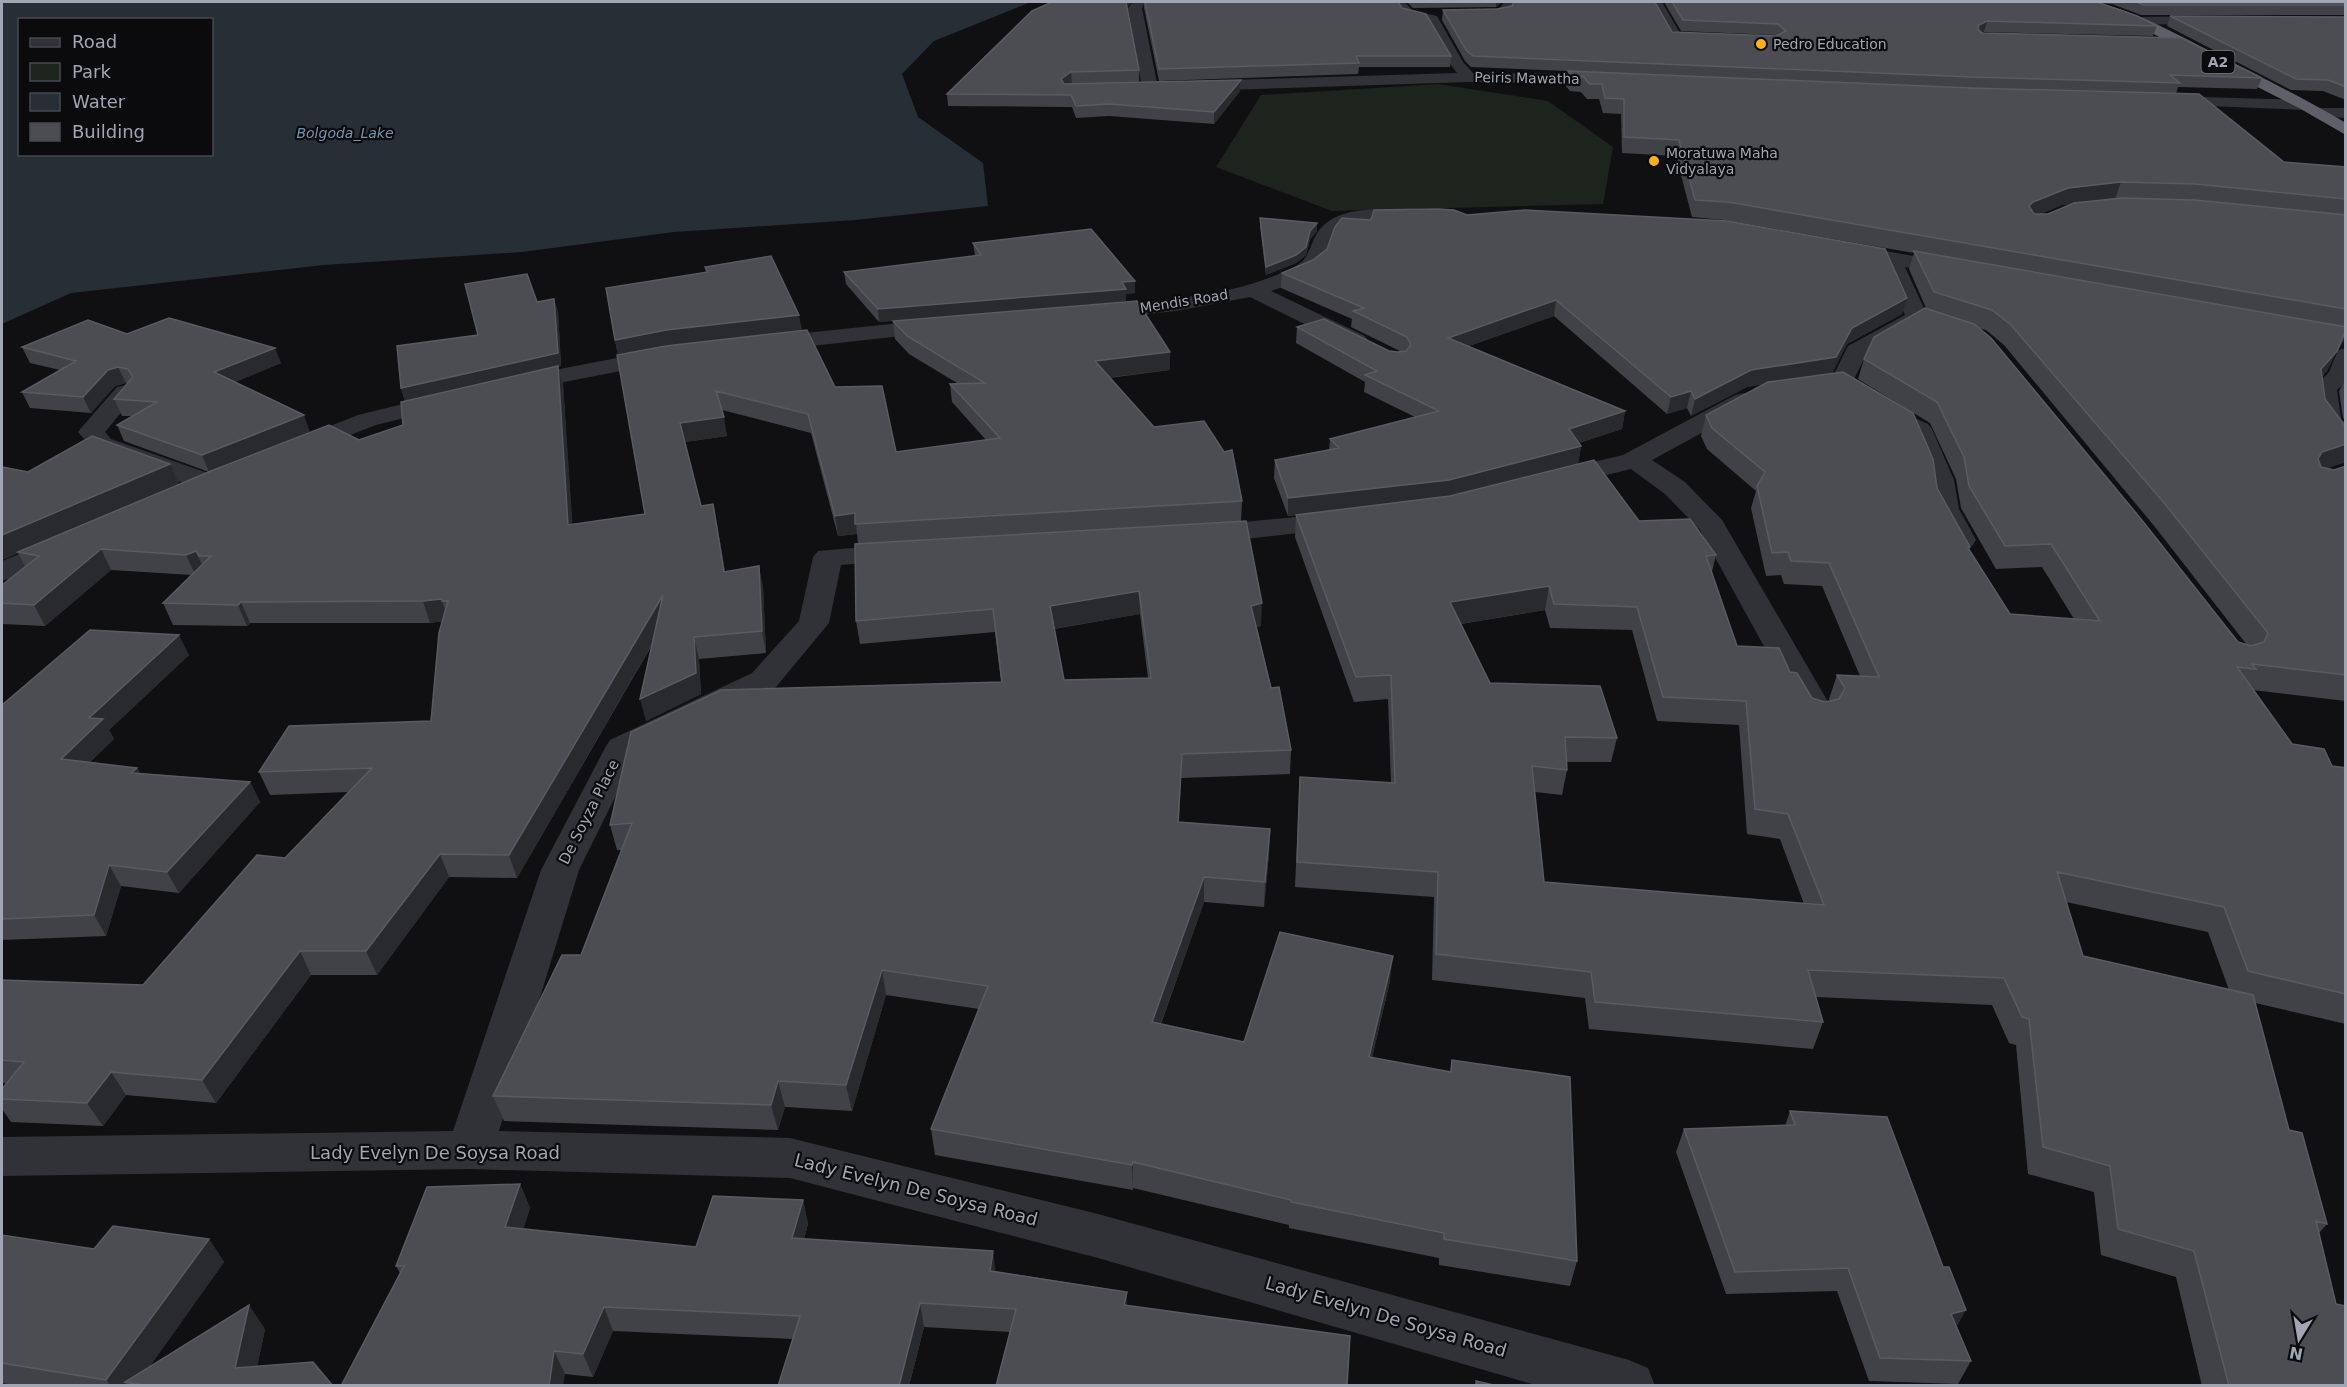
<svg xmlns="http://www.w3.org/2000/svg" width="2347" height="1387" font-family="'DejaVu Sans',sans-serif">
<rect width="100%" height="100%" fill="#101012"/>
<!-- green -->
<path fill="#1c241d" d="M1438,84l110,17 65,46 -10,57 -271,7 -116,-44 45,-72z"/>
<!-- water -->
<path fill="#262f36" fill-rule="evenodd" d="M2,2h1029l-97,39 -32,33 16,43 65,46 5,43 -133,14 -181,12 -152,20 -198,13 -253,28 -69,31zM20,20h192v134h-192z"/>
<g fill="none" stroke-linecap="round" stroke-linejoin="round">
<!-- street -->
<path fill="#313237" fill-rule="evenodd" d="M1133,2h12l-3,6 16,80 -8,5 -8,-5 -14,-80z
M1393,2h12l8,9 24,5 26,46 10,11 138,1 8,5 -8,5 -142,-2 -275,9 -8,-5 8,-5 263,-8 -7,-9 -23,-42 -24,-5z
M1504,2h12l-6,12 -46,4 -7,-4 7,-4 36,-2z
M1650,2h12l18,31 34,2 7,4 -7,4 -44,-3z
M2215,16l7,4 -2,3 -81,2 -7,-4 7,-4z
M2166,96l139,4 8,5 -8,5 -145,-6 -2,-3z
M2318,108h28v10l-34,-2 -2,-3z
M1392,209l33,3 3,4 -3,4 -7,2c-22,-1 -53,-7 -73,6 -14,8 -14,22 -22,34 -11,16 -34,23 -52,29l94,45 3,5 -3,5 -8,2 -8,-2 -99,-49 -74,14 -78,8 -8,-2 -3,-5 3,-5 8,-2c58,-4 121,-7 176,-29 9,-4 25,-9 31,-18 7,-10 8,-23 18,-32 17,-17 47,-17 69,-17z
M1845,244l109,19 7,2 3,4 -3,4 -7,2 -49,-8 23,50 -3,5 -59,33 -16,32 -42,6 -9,-2 -3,-5 3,-5 34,-5 15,-30 57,-31 -23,-52 -44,-9 -3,-4 3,-4z
M939,319l8,2 3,5 -3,5 -181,20 -8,-2 -3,-5 3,-5 8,-2z
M2346,348v34l-9,8 4,29 5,5v27l-9,-3 -21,-29 -3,-30 16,-17 9,-22z
M664,349l8,2 4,5 -4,5 -154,30 -9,-2 -3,-5 3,-5 9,-2z
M126,385l9,2 3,5 -33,40 6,7 108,38 3,6 -3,6 -10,2 -10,-2 -106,-40 -15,-17 4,-5 35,-40z
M1744,393l9,2 3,5 -3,5 -101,55 33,22 37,38 112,192 -5,7 -12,3 -12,-3 -5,-7 -100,-182 -35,-36 -34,-25 -74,18 -9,-2 -4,-6 4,-6 75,-18 112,-60z
M444,394l9,2 3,5 -3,5 -77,19 -77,30 -9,-3 -4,-5 4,-5 68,-27z
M1912,417l16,7 4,5 22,51 5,29 17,31 -4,6 -10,3 -10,-3 -21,-37 -3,-29 -20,-47 -9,-8 4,-5z
M1339,513l10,2 4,6 -4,6 -147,17 -10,-3 -4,-6 4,-6 10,-3z
M66,535l10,3 4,6 -4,6 -64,28 -10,3v-20z
M899,544l10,3 4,6 -4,6 -68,6 -12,58 -53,64 -140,68 -57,115 -80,261 291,7 308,76 531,146 19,8 7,18h-116l-441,-128 -308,-80 -320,-9 -468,7v-39l451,-6 88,-261 64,-122 5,-8 142,-67 47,-52 14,-64 5,-6z"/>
<!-- highway -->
<path fill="#5d6068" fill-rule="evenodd" d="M2081,2c36,-2 97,33 131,50 45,23 90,45 134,71v12l-47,-27 -165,-84 -52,-19z"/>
</g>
<!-- wall -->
<path fill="#414247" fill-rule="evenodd" d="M1052,2h80l-5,5 12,63v12l102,-2 -1,11 -26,33 -105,-8 -33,2 -4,-11 -124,-1 -1,-12z
M1144,2h254l4,6 49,48 -1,11h-91l-1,7 -199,7 -15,-73z
M1407,2h95l-6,5 -83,1z
M1664,2h682v13h-205l-29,-11 -12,-1 57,23 -4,10 -169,-4 -1,1 279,45 -5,11 -79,-2 -2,7 108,68 62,5v169l-6,11 -2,1 -11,23 -5,6 3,22 21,28v35l-19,6 7,2 12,-4v235l-93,-11 39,54 40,22 14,2v256l-91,-21 34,127 38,94 -8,9 27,153h-144l-26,-109 -75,-22 -7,-63 -66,-18 -12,-129 -7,-2 -17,-38 -176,-8 7,25 -10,27 -224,-20 -4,-31 -153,-18 2,-83 -139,-10 5,-110 91,6 -3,-84 -34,3 -59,-165 1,-22 -8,1 -14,-38 1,-18 54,-10 1,-11 85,-22 -51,-25 1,-10 -69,-39 1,-16 92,24 9,1h4l-51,-25 1,-8 -71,-31 1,-15 31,-13 58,-40 96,-5 435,99 -55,30 -15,29 105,115 33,59 -1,3 41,64 64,5 -32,-52 -46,2 -35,-61 -5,-29 -26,-56 -72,-44 6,-20 62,-51 -17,-39 5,-16 -190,-33 -32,-3 -16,-61 -54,-3 -1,-39 -18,-1 -4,-14h-12l-6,-7 -11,-1 -4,-5 2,-15 -97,-4 -6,-6 -23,-41 1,-10 54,-1 15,-3 160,26 105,4 -2,-1 -94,-4zM2071,204l-23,10h-8l22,-9zM1554,316l113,98 20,-6 4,8 56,-29 16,-3 -57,31 -5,21 6,13 49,42 -5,17 15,68 15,-1 3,9 38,2 38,90 -23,-1 -8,24 1,2 -5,1 -13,-4 -22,-26 -53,-26 -25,-74 4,-17 -77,-34 -61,-57 3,-18 -2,-3 43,-14 3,-18 -156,-65zM1978,328l8,2 18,15 151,182 92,118 -9,-3zM1545,610l5,18 82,2 25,91 82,4 8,109 33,5 24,65 -260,-22 -9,-90 27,3 5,-25v-8h44l6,-24 -127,-55 -29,-59zM2066,902l142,30 21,58 -146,-34z
M2170,16l176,1v83l-23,-9 -32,-1 -124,-64z
M1260,218l57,5v8l-7,8 -4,16 -10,8 -30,12 -6,-49z
M973,243l162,38v12l-9,1v7l-247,21 -33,-38 -2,-12 131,-16z
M705,267l97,63 33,57 61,65 90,-12 -34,-38 -2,-18 7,-1 -48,-29 -14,-15 -2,-18 277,49 -61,8 45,49 88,74 -1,20 20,105 -4,1 14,61 20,62 -1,24 -109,4 -2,44 91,7 -1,25 -5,53 -60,-5 -43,122 83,18 146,-61 -18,77 78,14 2,-12 125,201 -7,25 -131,-21v-7l-150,-30v-3l-156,-37v2l-198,-35 -4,-26 48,-120 -93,-14 -34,116 -67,-4 -7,23 -274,-9 -11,-25 88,-141 41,-105h-5l-7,-25 391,-143 -6,-50 -135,12 -4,-23 2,-77 -1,-10 -19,2 -27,-103 -89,-23 5,26 -42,6 16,64 16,18 8,48 38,15 3,66 -67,6 2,35 -55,27 6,-76 -135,233 -68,-1 -72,98h-66l-95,128 -90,-8 -23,31 -92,-4 -9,-13v-20l4,-6h-4v-103l141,5 142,-127 64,-66 -79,3 -11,-23 172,-51 12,-100 -13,2h-180l-3,3 -74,-1 -10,-22 29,-28 -81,-5 -66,56 -43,-2v-39l23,-19 -7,-13 -16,7v-93l26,5 142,-8 9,19 -138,60 362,-118 2,-24 -4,-13 77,-53 59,-33 21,9 3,55 -3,1 5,17 9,141 73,-11 -27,-159 -3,-15 91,-67zM1140,614l8,64 -84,2 -10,-51z
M127,334l154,29 -46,19 75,50 -101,40 -85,-31 -7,-16 15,-9h-10l-8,-17 14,-16h-2l-11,3 -24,27 -61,-5 -8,-16 38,-22 -30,-7 -8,-16z
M2346,379v42l-3,-3 -4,-27z
M189,655l-80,75 5,9 -24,23 47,6 3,5 110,9 10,20 -81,91 -58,-7 -15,50 -104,4v-235z
M1790,1111l167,216 14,34 -13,23 -89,-3 -32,-90 -111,3 -50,-142 8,-23 101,-3z
M520,1184l10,24 -7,21 173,18 107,-47 5,24 -4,15 191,32 132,21v13l-117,27 -86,-5 -15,59h-131l15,-47 -180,-8 -20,46 -28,-3 -165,-101 -4,-7z
M2,1235l92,14 115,-10 15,23 -74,104 115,-37 -8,38 76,19h-315l-16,-3z"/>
<!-- shaded-wall -->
<path fill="#292a2d" d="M1126,2h6l-6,6z
M1496,2h6l-6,5z
M1987,21l-3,11 -8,4 3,-11z
M1071,72l1,12 -10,7 -1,-12z
M1241,80l-1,11 -26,33v-12z
M2121,182l-6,17 -53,6 -35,14 2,-13 4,-4 35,-14z
M1317,223v8l-7,8 -4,16 -10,8 -30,12v-8l44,-36z
M1135,281v12l-9,1v7l-247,21 -1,-13z
M1907,298l-5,16 -55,30 -15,30 -85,13 -56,29 4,-17 56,-29 101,-42z
M554,299l4,12 3,55 -3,1 5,17 11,162 -169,-144 -4,-14z
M1556,300l-2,16 -108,38 2,-16z
M799,315l3,15 -184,25 -3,-15 51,-10z
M2346,330v6l-6,11 -4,2z
M275,348l6,15 -60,25 -7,-16z
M2337,351l-10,20 -16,18 10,-20z
M1170,352v18l-75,9v-18z
M118,367l8,16 -11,3 -24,27 -8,-16 25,-27z
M1691,391l-4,17 -20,6 4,-17z
M1625,411l-3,18 -56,18 3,-18z
M304,415l6,17 -101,40 -7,-17z
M724,417l3,19 -43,6 -4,-19z
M2346,444v18l-35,12 -4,7 15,-29z
M1581,446l-3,18 -131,34 -159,18v-18z
M170,464l9,19 -177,77v-25z
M713,504l4,20 12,69 -5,-21z
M855,513l2,21 -19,2 -3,-20z
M101,549l10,21 -66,56 -11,-21z
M196,551l9,21 -9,4 -10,-21z
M759,566l4,21 3,66 -4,-22z
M1549,586l-4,24 -98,16 3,-24z
M1139,591l1,23 -89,15 -1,-23z
M663,595l5,21 -151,262 -8,-23z
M442,599v2l7,19 -19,3 -7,-22z
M241,602l9,21 -3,3 -9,-21z
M1262,603l-1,23 -10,3v-23z
M179,635l10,20 -80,75 5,9 -42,40 -11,-20 28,-41z
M694,637l5,22 2,35 -55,27 -6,-22z
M1182,754l-1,24 -3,68v-24z
M137,768l11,20 -17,-15z
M250,782l10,20 -81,91 -12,-21z
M1270,829l-1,25 -5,53 1,-25z
M440,854l9,23 -72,98 -11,-24z
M109,865l12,21 -15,50 -12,-21z
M1204,877v25l-52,146v-26z
M300,951l11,24 -95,128 -14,-23z
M1393,956l-3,25 -24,102 3,-26z
M882,970l4,25 -34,116 -6,-26z
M111,1072l15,23 -23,31 -16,-23z
M778,1081l7,26 -7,23 -7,-25z
M1133,1162v28l-1,-25z
M520,1184l10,24 -14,43 -11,-24z
M803,1200l5,24 -10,38 -6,-24z
M209,1239l15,23 -87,122 -12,-2 2,4h-16l-5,-6z
M993,1251l3,24 -6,-4z
M1127,1292v24l-3,-11z
M920,1303l4,24 -15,59h-10z
M249,1305l16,24 -12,57 -18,-18z
M604,1307l9,24 -20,46 -10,-23z
M1966,1310l-13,23 -2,-19z
M554,1351l11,23 -2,12h-14z"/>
<!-- building -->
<path fill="#4b4d53" stroke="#595b62" stroke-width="1.5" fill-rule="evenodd" d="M1052,2h74l13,68 -68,2 -10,7 3,5 177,-4 -27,32 -105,-8 -33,2 -5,-11 -124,-1 85,-83z
M1145,2h253l4,6 24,6 25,42h-95l3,7 -200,6z
M1514,2h141l17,30 104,4 10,-5 -8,-7 -95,-4 -11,-18h425l40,14 20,10 -170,-5 -8,4 -1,4 4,4 199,5 81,40 -92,-3 10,8 -209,-6 -498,-21 -7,-6 -23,-40 54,-1 15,-3z
M2136,2h210v3h-202z
M2170,16l176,1v70l-18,-7 -32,-1z
M1568,71l403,17 228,6 85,68 62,5v32l-151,-15 -74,-2 -53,6 -35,14 -4,4 5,8h14l26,-11 48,-5 73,2 151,15v94l-618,-107 -33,-2 -16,-60 -55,-3v-38l-19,-1 -3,-14h-13l-5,-7 -12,-1z
M1438,209l16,1 13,5 58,-5 202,11 158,28 22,49 -55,30 -16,29 -85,13 -56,29 -4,-8 -20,6 -115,-97 -108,38 177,73 -56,18 12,17 -132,34 -161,18 -13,-38 64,-12 -9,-9 109,-28 -74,-36 12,-4 -80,-44 27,-8 65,32 9,1 8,-1 5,-6 -4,-8 -54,-26 11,-3 -82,-35 31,-13 14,-11 8,-22 7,-9 29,2 3,-10z
M1260,218l57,5 -7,8 -4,16 -10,8 -30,12z
M1091,229l44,52 -13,1 4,7 -248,20 -34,-37 137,-17 -8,-12z
M1914,251l432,76v3l-9,21 -16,18 4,30 21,28v17l-24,8 -4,7 3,8 13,3 12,-4v209l-94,-11 4,5 -19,-2 55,77 32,5 8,17 14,2v226l-98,-23 -24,-64 -167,-35 26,84 170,39 36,135 13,3 25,91 -11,-3 20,83 10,2v80h-117l-35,-135 -76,-22 -8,-63 -67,-19 -14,-128 -7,-2 -18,-39 -196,-8 15,52 -228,-20 -4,-30 -155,-18 2,-82 -141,-10 3,-85 95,6 -4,-108 -35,2 -60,-162 154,-19 144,-36 45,61 51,-2 26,36 -10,1 31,90 42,2 11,24 7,1 15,25 13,4 14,-3 6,-11 -8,-13 42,2 -50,-114 -38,-2 -3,-9 -16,1 -15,-67 8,-14 -53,-44 -6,-13 62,-33 75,-10 70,41 20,46 4,29 33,59 -2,1 42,66 90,7 -49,-77 -46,2 -36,-60 -5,-29 -27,-55 -73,-43 10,-22 51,-29 49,16 17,14 150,181 97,123 13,4 13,-4 4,-9 -103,-129 -154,-179 -19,-15 -58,-18zM1549,586l5,18 83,3 26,90 83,4 9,108 33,5 36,91 -280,-23 -12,-116 35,4 -2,-33 52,1 -17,-52 -110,-3 -40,-81z
M771,256l28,59 -133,15 -51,10 -9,-52 102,-16 -3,-5z
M527,274l10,28 17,-3 4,54 -157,35 -4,-42 81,-11 -13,-51z
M1137,301l33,51 -75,9 59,66 50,-6 20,31 8,-2 10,51 -387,23v-11l-20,3 -27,-102 -92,-23 8,26 -44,6 21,83 12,-2 11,68 35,-6 3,65 -68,6 2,36 -56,26 23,-104 -154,260 -69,-1 -74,97h-66l-98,129 -91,-8 -24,31 -85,-4v-10l22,-27 -22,-2v-80l141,5 114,-130 28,3 87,-90 -113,4 30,-46 142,-5 8,-88 9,-32h-6v-2l-19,2 -182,1 -3,3 -75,-2 48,-47h-12l-3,-5 -10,4 -85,-6 -67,56 -32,-2v-18l37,-29 -21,-4 193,-81 118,-46 30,15 44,-15 -2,-23 157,-36 10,159 77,-11 -28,-159 49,-9 141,-16 28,57 47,-1 14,66 104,-14 -50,-54 35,-1 -78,-47 -14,-15z
M169,318l106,30 -61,24 90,43 -102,40 -85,-30 40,-23 -43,-3 19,-22 -5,-8 -10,-2 -10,3 -25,27 -61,-5 54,-31 -54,-14 66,-27 39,14z
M92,436l78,28 -168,71v-68l26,5z
M1246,521l16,82 -11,3 20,82 8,-1 12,63 -109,4 -4,68 92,7 -5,53 -61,-5 -52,145 92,20 36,-110 113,24 -24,101 82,15 1,-12 118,17 7,184 -133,-22v-6l-153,-31v-2l-158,-38 -1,3 -201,-36 57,-143 -106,-16 -36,115 -68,-4 -7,24 -278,-9 69,-141h19l51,-132 -22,2 21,-93 90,-42 281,-8 -9,-73 -137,12 -1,-77zM1139,591l12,87 -87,2 -14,-74z
M90,630l89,5 -90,83 14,1 -42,40 76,9 -6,5 119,9 -83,90 -58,-7 -15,50 -92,4v-214z
M1790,1111l97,6 56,150h6l17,43 -15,4 20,47 -91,-3 -32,-90 -113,4 -51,-143 111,-4z
M520,1184l-15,43 191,20 17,-51 90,4 -11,38 201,13 -3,20 137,21 -3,13 226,31 -3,50h-351l20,-77 -96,-6 -21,83h-121l22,-70 -196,-9 -21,47 -29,-3 -5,35h-208l63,-120h-8l31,-79z
M113,1226l96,13 -103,141 -104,-17v-128l92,14z
M249,1305l-14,63 78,-6 20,24h-185l-23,-4z
M1476,1381l22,5h-22z"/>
<!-- markers -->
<g fill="#fdaf1d" stroke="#0b0b0d" stroke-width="2">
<circle cx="1761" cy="44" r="6"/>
<circle cx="1654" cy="161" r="6"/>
</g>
<g text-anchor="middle" stroke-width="4.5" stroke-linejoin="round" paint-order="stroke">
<!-- far-poi labels -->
<g font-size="14" fill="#a0a6b3" stroke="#0b0b0d" text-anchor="start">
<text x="1773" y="49">Pedro Education</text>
<text x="1666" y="158">Moratuwa Maha<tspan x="1666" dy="16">Vidyalaya</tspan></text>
</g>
<!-- shield labels -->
<rect fill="#0b0b0d" stroke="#737881" stroke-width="1.5" x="2201.5" y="51" width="33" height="22" rx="4.5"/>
<g font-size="14" font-weight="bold" fill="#a0a6b3">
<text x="2218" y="67">A2</text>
</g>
<!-- far-street labels -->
<g font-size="14" fill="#a0a6b3" stroke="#0b0b0d">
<text transform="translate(1527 78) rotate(1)" y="5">Peiris Mawatha</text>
<text transform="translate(1184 301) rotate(-9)" y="5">Mendis Road</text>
</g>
<!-- far-water labels -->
<g font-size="14" font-style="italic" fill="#7495b2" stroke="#0b0b0d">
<text x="345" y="138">Bolgoda_Lake</text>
</g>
<!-- street labels -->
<g font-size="15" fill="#a0a6b3" stroke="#0b0b0d">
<text transform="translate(589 812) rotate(-63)" y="5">De Soyza Place</text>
</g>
<!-- near-street labels -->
<g font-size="18" fill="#a0a6b3" stroke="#0b0b0d">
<text x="435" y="1159">Lady Evelyn De Soysa Road</text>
<text transform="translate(916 1190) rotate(14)" y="6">Lady Evelyn De Soysa Road</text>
<text transform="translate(1386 1317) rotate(16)" y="6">Lady Evelyn De Soysa Road</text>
</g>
</g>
<!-- border -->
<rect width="2347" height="1387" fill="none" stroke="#a0a6b3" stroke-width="6"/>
<!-- legend -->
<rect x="18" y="18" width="195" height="138" fill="#0b0b0d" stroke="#47494f" stroke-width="1.5"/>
<rect x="30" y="38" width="30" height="9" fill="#313237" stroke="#47494f" stroke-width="1.5"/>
<text x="72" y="48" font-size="18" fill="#a0a6b3">Road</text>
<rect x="30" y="63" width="30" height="18" fill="#1c241d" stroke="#47494f" stroke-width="1.5"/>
<text x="72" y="78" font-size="18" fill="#a0a6b3">Park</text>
<rect x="30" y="93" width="30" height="18" fill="#262f36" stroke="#47494f" stroke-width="1.5"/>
<text x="72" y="108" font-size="18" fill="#a0a6b3">Water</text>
<rect x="30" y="123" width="30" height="18" fill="#4b4d53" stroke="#47494f" stroke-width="1.5"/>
<text x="72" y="138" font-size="18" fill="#a0a6b3">Building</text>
<!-- north arrow -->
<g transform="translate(2299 1339) rotate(191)" stroke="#0b0b0d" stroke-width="4.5" paint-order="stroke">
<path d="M0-4.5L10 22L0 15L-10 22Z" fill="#a0a6b3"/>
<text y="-9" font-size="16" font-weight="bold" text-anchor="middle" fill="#a0a6b3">N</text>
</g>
</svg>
